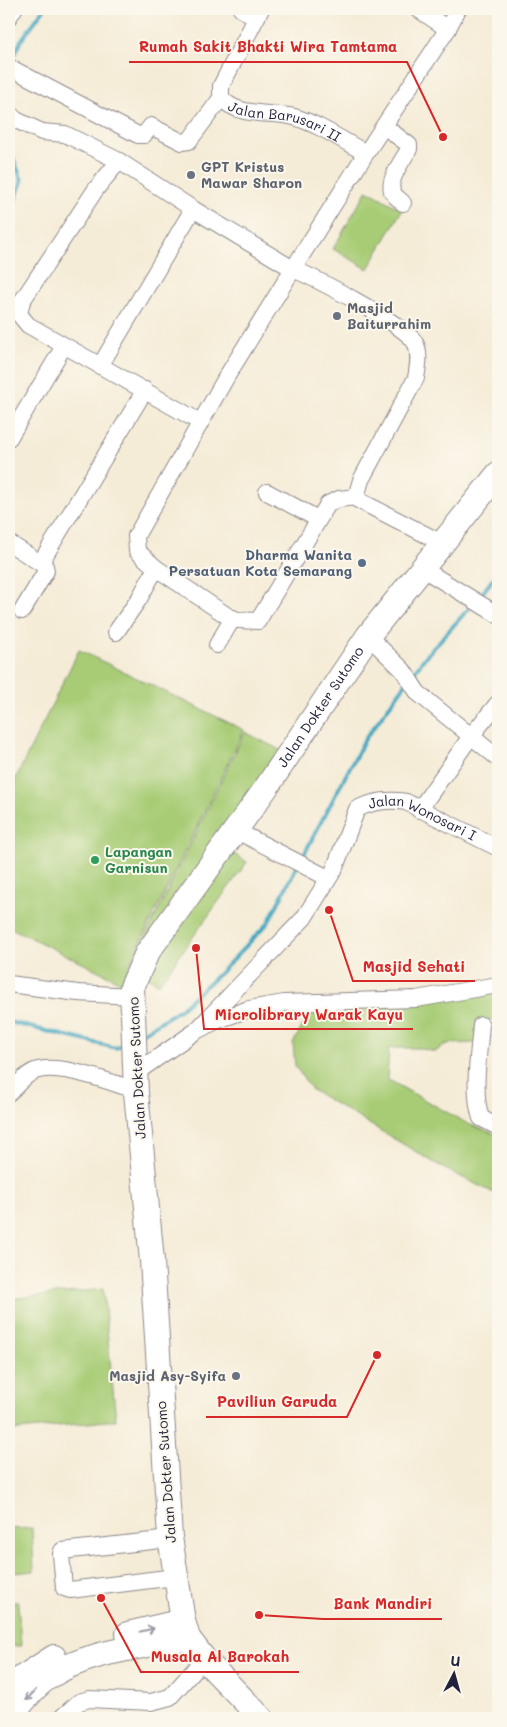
<svg xmlns="http://www.w3.org/2000/svg" width="507" height="1727" font-family="Mali,sans-serif">
<rect width="100%" height="100%" fill="#fbf7ec"/>
<filter id="ink" filterUnits="userSpaceOnUse"><feTurbulence type="fractalNoise" baseFrequency=".02" numOctaves="2"/><feDisplacementMap in="SourceGraphic" scale="10" xChannelSelector="R" yChannelSelector="G"/><feConvolveMatrix kernelMatrix="1 2 1 2 8 2 1 2 1" color-interpolation-filters="sRGB"/></filter>
<filter id="wash" filterUnits="userSpaceOnUse"><feTurbulence type="fractalNoise" baseFrequency=".0096" numOctaves="4" result="noise"/><feDisplacementMap in="SourceGraphic" scale="20" xChannelSelector="R" yChannelSelector="G"/><feGaussianBlur stdDeviation="1.12" result="paint"/><feColorMatrix in="noise" values="0 0 0 0 0 0 0 0 0 0 0 0 0 0 0 0 0 1.4 0 .05"/><feComposite in="paint" operator="in"/></filter>
<g filter="url(#wash)">
<rect width="100%" height="100%" fill="#f5ecd7"/>
<!-- green -->
<path fill="#a7cc75" stroke="#647758" d="M367,190l35,20 -34,59 -35,-20z
M79,650l165,80 -123,252 -112,-55v-135z
M245,732l39,20 -154,216z
M226,849l21,13 -88,122 -18,-11z
M498,990v28l-13,3 -10,22 -29,1 -11,8 -16,-4h-30l-2,31 81,45 30,11v60l-53,-26 -133,-79 -17,-24 -2,-23 20,-35z
M103,1289l13,131 -107,11v-132z
M32,1528l2,43 -21,2 -2,-44z
M9,1602h9l3,44h-12z"/>
<g fill="none" stroke-linecap="round" stroke-linejoin="round">
<!-- stream -->
<path stroke="#41a7c1" stroke-width="4" d="M10,63l12,-24 22,-30
M9,146l13,35 -13,36
M478,599l20,-27
M411,676l15,-20 47,-52
M301,860l64,-121 42,-57
M9,1022l107,26 11,-6
M141,1034l38,-24 41,-37 48,-50 29,-57"/>
</g>
</g>
<g filter="url(#ink)">
<g fill="none" stroke-linecap="round" stroke-linejoin="round">
<!-- minor casing -->
<g stroke="#8c8789" stroke-width="18">
<g id="minor">
<path d="M241,9l16,8"/>
<path d="M418,9l30,20"/>
<path d="M9,17l5,-8"/>
<path d="M9,67l129,68h6l7,-9 31,16 7,-1 32,-43"/>
<path id="s1" d="M221,98c18,20 49,13 73,19 25,7 49,24 72,36"/>
<path d="M221,98v-12l40,-77"/>
<path d="M9,113l7,7 26,12 23,2 54,27 74,48 100,60 -66,107 -91,160 1,15 19,17 73,49 9,3 20,1 70,-117 11,-5 17,-2"/>
<path d="M384,126l25,19v4c-6,11 -21,30 -17,42 1,4 7,8 11,12"/>
<path d="M119,161l-23,28 -74,112 -3,13 9,11 172,97"/>
<path d="M100,366l93,-157"/>
<path d="M9,438l55,-92"/>
<path d="M267,492l51,27"/>
<path d="M9,543l36,23 1,5 -24,40"/>
<path d="M444,544l-86,-44 -2,-3 5,-17 55,-102c2,-11 5,-27 -2,-37 -14,-19 -97,-62 -121,-72l73,-116 81,-123 11,-21"/>
<path d="M41,562l104,-172"/>
<path d="M423,569l75,46"/>
<path d="M116,632l23,-33 17,-31"/>
<path d="M368,636l35,34 15,23 80,65"/>
<path d="M217,645l16,-27"/>
<path d="M419,810l52,-74 27,-33"/>
<path d="M235,830l93,48"/>
<path d="M9,984l69,9 54,3"/>
<path d="M481,1025c-2,27 -9,68 0,93l17,9"/>
<path id="s2" d="M196,1031l108,-113 30,-48 23,-61c16,-8 31,-10 49,-7l92,46"/>
<path d="M137,1072l59,-41 22,-11 31,-11 35,-6 132,-4 82,-14"/>
<path d="M9,1093c7,-7 17,-19 26,-22 25,-9 76,12 101,19"/>
<path d="M170,1539l-108,12 -1,3 3,34 6,2 105,-13"/>
<path d="M61,1718l18,-16 10,-3 62,3 19,-5 34,-38"/>
</g>
</g>
<!-- highway casing -->
<g stroke="#8c8789" stroke-width="26">
<g id="highway">
<path d="M128,1634l55,-13"/>
<path d="M9,1690l8,-9 37,-24"/>
<path d="M9,1718c12,-13 23,-29 37,-39 39,-28 96,-32 142,-41"/>
<path id="s3" d="M261,1718l-57,-59 -16,-21 -5,-17 -13,-84 -18,-276 -16,-169 -4,-105 15,-34 119,-165 102,-152 130,-162"/>
</g>
</g>
<!-- minor -->
<use href="#minor" stroke="#fff" stroke-width="16"/>
<!-- highway -->
<use href="#highway" stroke="#fff" stroke-width="24"/>
</g>
<!-- one-way arrows -->
<defs><path id="oneway-shaft" d="M-6 0H5M1.5-3L5.5 0L1.5 3" fill="none" stroke-width="1.6" stroke-linecap="round" stroke-linejoin="round" transform="scale(1.25)"/></defs>
<g stroke="#9c9ca7">
<use href="#oneway-shaft" transform="translate(147 1630) rotate(-13)"/>
<use href="#oneway-shaft" transform="translate(31 1695) rotate(133)"/>
</g>
</g>
<!-- markers -->
<g fill="#6b7280" stroke="#fbf7ec" stroke-width="2">
<circle cx="191" cy="175" r="5"/>
<circle cx="337" cy="316" r="5"/>
<circle cx="236" cy="1376" r="5"/>
</g>
<circle fill="#5c6f8a" stroke="#fbf7ec" stroke-width="2" cx="362" cy="563" r="5"/>
<circle fill="#2e9e5b" stroke="#fbf7ec" stroke-width="2" cx="95" cy="860" r="5"/>
<g text-anchor="middle" stroke-width="4" stroke-linejoin="round" paint-order="stroke">
<!-- street labels -->
<g font-size="14" fill="#22223b" stroke="#fbf7ec">
<text dy="5" stroke="none"><textPath href="#s1" startOffset="69">Jalan Barusari II</textPath></text>
<text dy="5" stroke="none"><textPath href="#s3" startOffset="1101">Jalan Dokter Sutomo</textPath></text>
<text dy="5" stroke="none"><textPath href="#s2" startOffset="348">Jalan Wonosari I</textPath></text>
<text transform="translate(137 1068) rotate(-93)" y="5">Jalan Dokter Sutomo</text>
<text transform="translate(166 1472) rotate(-94)" y="5">Jalan Dokter Sutomo</text>
</g>
<!-- worship labels -->
<g font-size="14" font-weight="bold" fill="#5b616d" stroke="#fbf7ec" text-anchor="start">
<text x="201" y="172">GPT Kristus<tspan x="201" dy="16">Mawar Sharon</tspan></text>
<text x="347" y="313">Masjid<tspan x="347" dy="16">Baiturrahim</tspan></text>
<text x="226" y="1381" text-anchor="end">Masjid Asy-Syifa</text>
</g>
<!-- service labels -->
<g font-size="14" font-weight="bold" fill="#4e5e75" stroke="#fbf7ec" text-anchor="end">
<text x="352" y="560">Dharma Wanita<tspan x="352" dy="16">Persatuan Kota Semarang</tspan></text>
</g>
<!-- leisure labels -->
<g font-size="14" font-weight="bold" fill="#27864d" stroke="#fbf7ec" text-anchor="start">
<text x="105" y="857">Lapangan<tspan x="105" dy="16">Garnisun</tspan></text>
</g>
</g>
<!-- callouts -->
<path fill="none" stroke="#d62828" stroke-width="2" d="M443 137L407 62H129M329 910L353 981H475M196 948L204 1029H413M377 1355L347 1417H206M259 1615L323 1619H442M101 1598L141 1672H299"/>
<g fill="#d62828" stroke="#fbf7ec" stroke-width="2">
<circle cx="443" cy="137" r="5"/>
<circle cx="329" cy="910" r="5"/>
<circle cx="196" cy="948" r="5"/>
<circle cx="377" cy="1355" r="5"/>
<circle cx="259" cy="1615" r="5"/>
<circle cx="101" cy="1598" r="5"/>
</g>
<g font-size="15" text-anchor="middle" font-weight="bold" fill="#d62828" stroke="#fbf7ec" stroke-width="4" stroke-linejoin="round" paint-order="stroke">
<text x="268" y="52">Rumah Sakit Bhakti Wira Tamtama</text>
<text x="414" y="972">Masjid Sehati</text>
<text x="309" y="1020">Microlibrary Warak Kayu</text>
<text x="277" y="1407">Paviliun Garuda</text>
<text x="383" y="1609">Bank Mandiri</text>
<text x="220" y="1662">Musala Al Barokah</text>
</g>
<!-- margin -->
<rect width="507" height="1727" fill="none" stroke="#fbf7ec" stroke-width="30"/>
<!-- north arrow -->
<g transform="translate(454 1674) rotate(6)" stroke="#fbf7ec" stroke-width="4" paint-order="stroke">
<path d="M0-4L9 19L0 12L-9 19Z" fill="#22223b"/>
<text y="-8" font-size="14" font-weight="bold" text-anchor="middle" fill="#22223b">U</text>
</g>
</svg>
